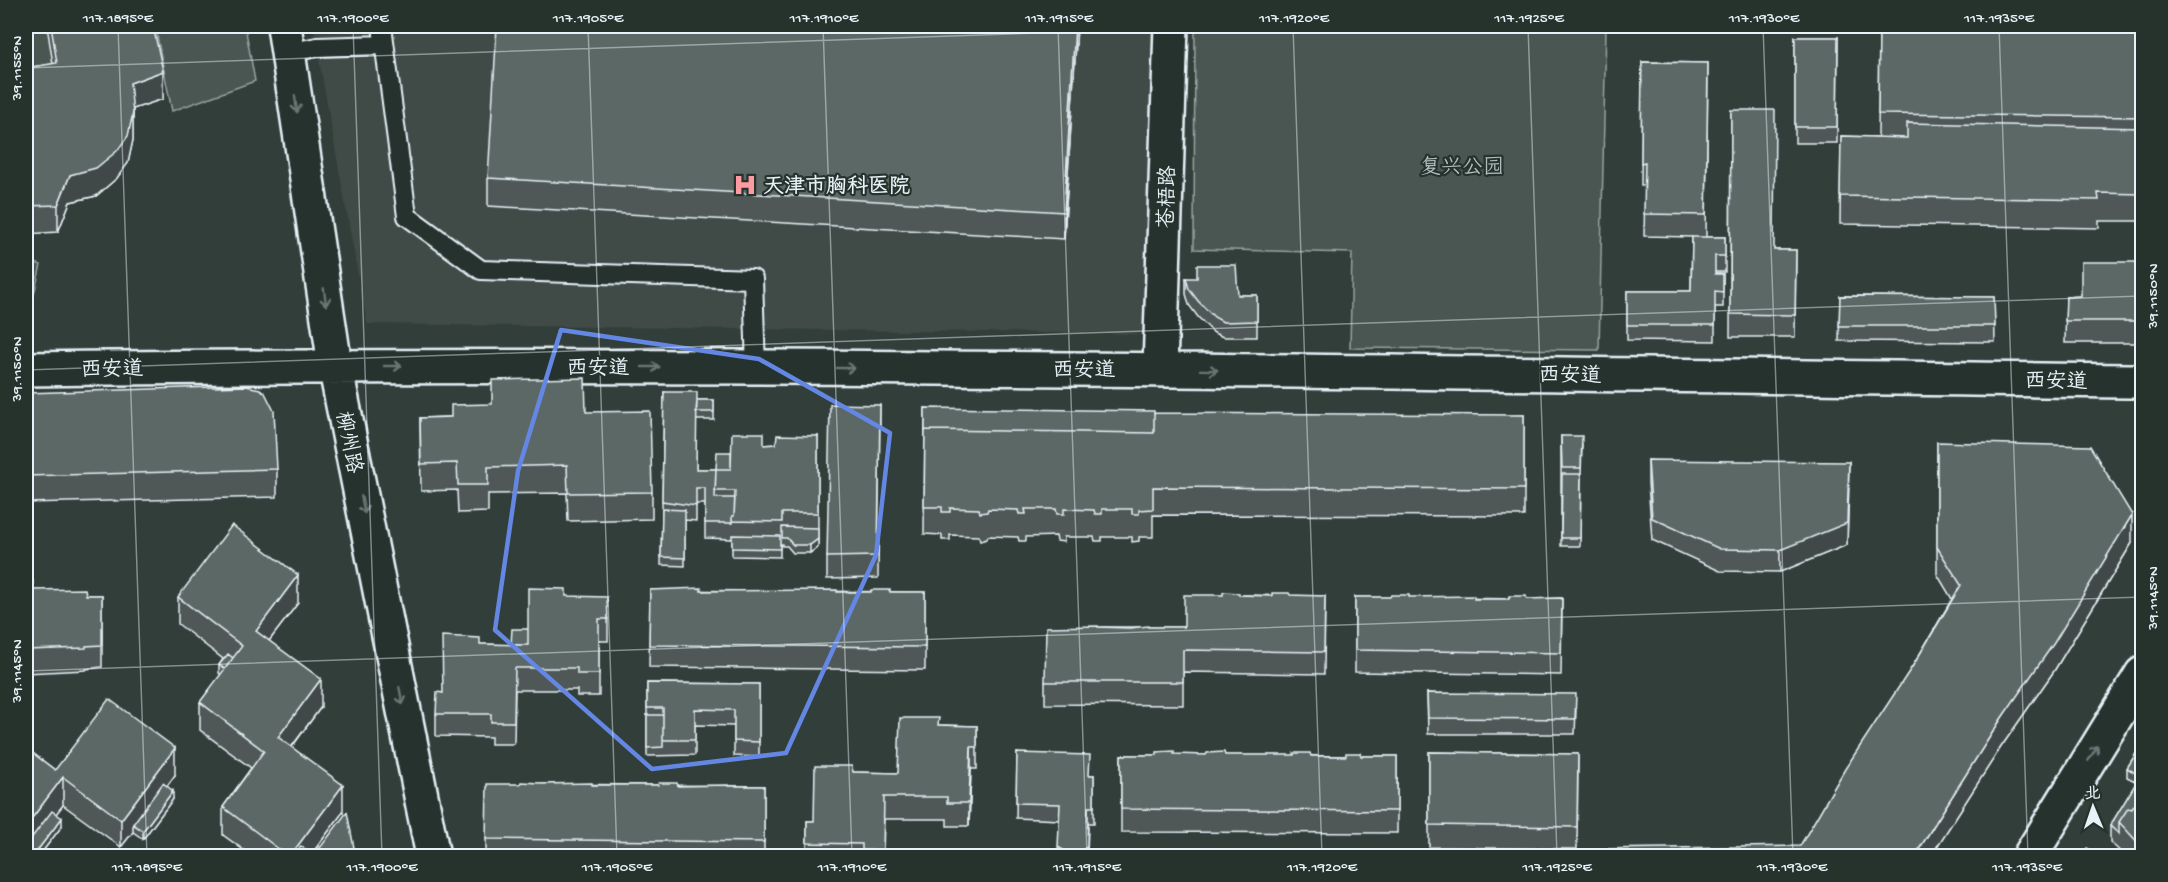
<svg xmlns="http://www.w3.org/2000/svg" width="2168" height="882" font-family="'Gochi Hand','LXGW WenKai TC',sans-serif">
<rect width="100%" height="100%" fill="#323e39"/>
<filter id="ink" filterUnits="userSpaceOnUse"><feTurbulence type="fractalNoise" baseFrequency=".0167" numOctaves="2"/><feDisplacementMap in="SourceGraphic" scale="12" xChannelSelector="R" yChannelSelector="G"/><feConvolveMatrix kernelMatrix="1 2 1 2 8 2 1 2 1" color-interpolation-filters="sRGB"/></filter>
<g filter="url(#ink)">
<!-- built -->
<path fill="#3f4b46" d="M313,26h841l-12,308 -775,-10z"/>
<!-- green -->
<path fill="#495651" stroke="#98a4a4" stroke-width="1.5" d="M26,26h89l-89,100z
M155,26h90l10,55 -83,30z
M1195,26h411l-7,324 -249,-2 2,-95 -158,-4z
M26,260l15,5 -15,63z"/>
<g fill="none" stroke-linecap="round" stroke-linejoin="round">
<!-- lane casing -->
<g stroke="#e8f1f8" stroke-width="22">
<path id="lane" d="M382,26l25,190 74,54 272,9 3,89
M288,53l29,-6 67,-2"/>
</g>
<!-- secondary casing -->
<g stroke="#e8f1f8" stroke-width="38">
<path id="secondary" d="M284,26l51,339 98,491
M26,369c705,-8 1411,4 2116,12
M1160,369l11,-343
M2030,856l112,-182"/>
</g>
<!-- lane -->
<use href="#lane" stroke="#26332d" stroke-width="18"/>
<!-- secondary -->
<use href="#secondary" stroke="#26332d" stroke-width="33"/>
</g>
<!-- wall -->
<path fill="#4f5957" stroke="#e8f1f8" stroke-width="1.5" d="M47,26h106l10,73 -30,10v31l-5,23 -11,15 -21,18 -26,6 -12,30 -32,2v-166l27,-4z
M1077,26l-13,213 -576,-33v-28z
M1879,26h263v195h-43v7l-259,-4 1,-88 37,1z
M1795,37h43l-1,106h-42z
M1642,62l66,1 -2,174h19v35h-10v2h8v33h-8v34l-88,-1v-49h64l1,-54 -48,-1 1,-51h-4z
M1731,110l43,140h22l-1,87h-65z
M2142,262v81h-77l1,-46 15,-1z
M1186,278l52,17h19v42h-34l-9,-4 -16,-16 -9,-12 -3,-11z
M1840,296l154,1 1,45 -156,-1z
M664,392l33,8h17v20h-18v49h20l15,-17 33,-7 12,-1 42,-8v111l-8,6h-17l-6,-7h-5v-2h-2v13l-48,-1v-17l-27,-1v-34h-9v17l-11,-1v46l-24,-1z
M26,393l251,76v28l-251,6z
M880,405l-2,173 -51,1v-22z
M925,408l229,25 370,-18v101l-371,-1v22h-14v4l-7,1v-5h-30v4h-7l-1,-4h-30v5l-7,-1 -1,-5 -30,1v4h-7l-1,-4 -30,-1 -1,3 -7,2 -1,-5 -29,-1v5h-8v-5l-18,-1z
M586,412l66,80v27l-84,2 -1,-28 -79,1v18l-30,1 -1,-23 -36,1 -1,-73z
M1561,436l21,8 -1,32 -1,70h-19z
M1937,442l195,101 -78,128 -53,76 -70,109 -131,-10 114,-182 38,-65 -15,-25z
M1648,460l201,25 -2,60 -67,27 -60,-1 -68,-31 -4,-57z
M26,581l7,9 53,5h16v72l-16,2v1l-60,3z
M650,590l275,2v78l-276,-3z
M1239,595l86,1 -1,78 -141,-2v33l-138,-1v-22l53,-55h86z
M566,596l42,23v22h-9v55h-22v-6h-62l-1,54h-23v-7l-55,-1v-22l7,-22 37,-48 31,1 17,-16z
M178,597l120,6 -29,38 52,66 -29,40 51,65 -31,42 2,2h41h-103l-29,-21v-28l28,-39 -51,-38v-28l21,-27 -2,-2v-8l4,-6 -45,-35z
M1355,597l172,2 35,-1 -1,77 -206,-3z
M647,683l112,1v73l-25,-1v-30l-39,-1v30l-48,1z
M1427,693l149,17 -1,24h-147z
M939,725l38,1v43h-6l-2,57h-22v-7h-63l-1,37h-76v-35h7l39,-49 45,1z
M2142,744v112h-17l-15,-14v-16l27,-44 -10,-5v-9z
M26,748l29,22 120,5 -8,11 6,13 -30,40 -10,-7 -12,15 -58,-42 -7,8 6,13 -23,30h-13z
M1429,752l149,2 -1,95 -148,-2z
M1017,753l73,22h4v48h-6l-1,33h-29l2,-36 -44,-2z
M1121,755l276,1v77l-276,-1z
M541,784l223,2v70h-278v-17z"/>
<!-- shaded-wall -->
<path fill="#404947" stroke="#e8f1f8" stroke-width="1.5" d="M1075,26h2l-13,213v-27z
M163,71v28l-33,11v-27z
M133,113v27l-5,23 -11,15 -21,18 -26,6 -12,30v-27l12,-30z
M1849,462l-2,83 -67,27v-22z
M2132,515v28l-78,128 -53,76 -70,109h-16l19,-31 67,-106z
M818,539v8l-8,6v-8z
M298,575v28l-42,55v-27z
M321,679v28l-43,58v-28z
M971,747v22l-2,57v-23z
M175,748v27l-38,51 -4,-2v8l-12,15v-27z
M63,777v28l-37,48v-27z
M343,785v27l-33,44h-20z
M173,791v8l-30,40v-8z
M1088,807l-1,49h-14z
M62,818v8l-23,30h-6z"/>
<!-- building -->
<path fill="#5c6865" stroke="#e8f1f8" stroke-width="1.5" d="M51,26h102l10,45 -33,12 3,30 -5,23 -11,15 -21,17 -26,7 -12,30 -32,1v-138l31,-5z
M497,26h578l-11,186 -576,-34z
M1879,26h263v91l-264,-3z
M1795,37h43l-1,90h-42z
M1642,62l66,1 -2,152 -62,-1 1,-52 -4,1z
M1731,110h44l-1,140h22l-1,65 -65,-1z
M1907,123l235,5v66l-44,-1 1,7 -259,-4 1,-60 66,2z
M1692,237h33v19h-10v18h8v18l-8,-1v34h-88v-34h64z
M2081,262h61v59h-77l1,-24 15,-1z
M1197,265h39l2,30h19v26l-34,1 -9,-5 -16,-16 -9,-12 -3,-11h11z
M1840,296l154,1 1,29h-156z
M585,378l1,34 64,-1 2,81 -84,1 -1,-28 -79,2v18h-30l-1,-22 -36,1 -1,-46 31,-1v-12l41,-1v-24z
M246,386l14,3 5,4 9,18 3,58 -251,7v-83z
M664,392h33l-1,77h20l1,-17h14v17h-15l-1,29h20l-1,18h-2v7h-27v-35h-9v18l-34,-5z
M697,400h17v12h-18z
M830,404l50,1 -2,151 -51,1z
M925,408l229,3v22l-229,-3z
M1154,413l370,2v74l-371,-2v22l-14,1v4h-7v-5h-30v5h-7l-1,-4 -30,-1v5h-7l-1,-5h-31l1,5h-7l-1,-4 -30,-1 -1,3 -7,1 -1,-4 -29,-1v4h-8v-5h-18l1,-77 229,3z
M732,433h32v12l12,-1 1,-9 41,1v77h-36v9l-50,-1v-5h2l1,-25h-20l1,-22h15z
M1561,436h21l-1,32h-19z
M1937,442l153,4 42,69 -78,128 -53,76 -67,106 -19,31h-319v-7l204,-3 45,-77 69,-105 47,-79 -24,-38z
M1648,460l201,2 -2,61 -67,27 -60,-1 -68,-31z
M1562,474h19l-1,64h-19z
M662,509l23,1v48l-24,-1z
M232,525l66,50 -42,56 65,48 -43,58 65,48 -53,71h-2l-65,-49 41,-56 -64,-49 42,-56 -64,-49z
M782,527l36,1v11l-8,6h-17l-6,-7h-5z
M732,535l48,1v13l-48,-1z
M26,581h7v9l52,-1 1,6h16v50l-16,1v2l-60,2z
M528,588l38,1v7l41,1 1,22h-9v55h-22v-6h-62l-1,54h-23v-8h-55l1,-22 6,1 -1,-57 38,2v6l48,1z
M701,588v3l136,-1v2h34v-2h19v2h35v55l-276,-2 1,-55z
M1223,592l16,1v2l33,1v-3h17l1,2 35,1 -1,56 -141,-2v32h-138l1,-55 52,-1v1l32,1 18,-2v1h36v-32h39z
M1391,595h18v2l65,-1v3h35v-3h17l1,3 35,-1 -1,55 -206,-3v-53h35z
M512,629h16v16h-17z
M228,654l5,4 -8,11 -6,-4z
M647,683l112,1v58l-25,-1v-31l-39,-1v31h-32v-32h-16z
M1427,693l149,1 -1,25 -147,-1z
M109,699l66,49 -54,72 -58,-43 -37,49v-78l29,22z
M647,715h16v32l-16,1z
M900,718h39l-1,7 39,1v21h-6l-2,56h-22v-6h-63l-1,54 -21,-1v-6l-55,-1v-22h7l1,-55h37l1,6 45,1z
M2142,744v29l-2,3 -13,-8z
M1174,751v3l32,1 1,-2 17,-1 1,3h69v-2h16l1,3h35v-3h14l1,3h36v55l-276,-2v-54h36v-3z
M1429,752l149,2 -1,73 -148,-2z
M1017,753l73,2 -1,20h5v32h-6l-1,40 -14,9 -15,-9 2,-43 -44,-1z
M2142,773l-1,21 -9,15 -4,-1 -9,14v12l-9,-8z
M521,782l19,1 1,1 51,-1v2h66l1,-2h18l1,3 50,-1v1h36v56l-278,-3 1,-55h33z
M163,783l10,8 -30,40 -10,-7z
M2142,792v55l-23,-25 9,-14 4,1z
M52,811l10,7 -29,38h-2l-5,-4v-7z
M347,812l8,41 -1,3h-60l7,-10 13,10z
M2087,848l14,8h-19z
M271,849l10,7h-16z"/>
<!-- one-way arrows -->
<defs><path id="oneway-shaft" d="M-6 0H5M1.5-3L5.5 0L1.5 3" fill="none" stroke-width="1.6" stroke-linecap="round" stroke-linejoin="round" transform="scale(1.5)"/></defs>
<g stroke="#6a7674">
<use href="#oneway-shaft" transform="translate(296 104) rotate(82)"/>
<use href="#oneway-shaft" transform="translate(325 297) rotate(82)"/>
<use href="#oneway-shaft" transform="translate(393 366)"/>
<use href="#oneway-shaft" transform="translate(651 367)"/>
<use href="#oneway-shaft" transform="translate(846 368)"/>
<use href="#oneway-shaft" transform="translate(1209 370) rotate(1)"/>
<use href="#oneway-shaft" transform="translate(363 505) rotate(79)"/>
<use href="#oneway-shaft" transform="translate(401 696) rotate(79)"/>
<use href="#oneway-shaft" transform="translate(2093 753) rotate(-58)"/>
</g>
</g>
<!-- marked area -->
<path fill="none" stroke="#6487e3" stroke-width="4.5" stroke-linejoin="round" d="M561,330l198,29 131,74 -14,122 -90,198 -134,16 -157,-139 23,-159z"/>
<!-- ticks -->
<path fill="none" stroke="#e8f1f8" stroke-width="1.5" stroke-opacity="0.45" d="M118,26l29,830M353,26l29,830M588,26l29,830M823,26l29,830M1058,26l29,830M1293,26l29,830M1528,26l29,830M1763,26l30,830M1999,26l29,830M26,68l1214,-42M26,370l2116,-74M26,671l2116,-74"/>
<!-- icons -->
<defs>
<g id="hospital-bare" transform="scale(1.8)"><path d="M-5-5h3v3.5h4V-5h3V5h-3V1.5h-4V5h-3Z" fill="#ff9aa2" stroke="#26332d" stroke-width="2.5" paint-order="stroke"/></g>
</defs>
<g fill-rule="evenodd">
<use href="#hospital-bare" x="745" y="185"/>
</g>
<g text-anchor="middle" stroke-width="4.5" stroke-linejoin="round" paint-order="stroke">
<!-- park labels -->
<g font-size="21" fill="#b0bbbe" stroke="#26332d">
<text x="1462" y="173">复兴公园</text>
</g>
<!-- poi labels -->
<g font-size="21" font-weight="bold" fill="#e8f1f8" stroke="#26332d" text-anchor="start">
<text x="763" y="192">天津市胸科医院</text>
</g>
<!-- street labels -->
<g font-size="21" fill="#e8f1f8" stroke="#26332d">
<text transform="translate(1166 197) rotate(-88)" y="7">苍梧路</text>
<text x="598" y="374">西安道</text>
<text transform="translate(112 368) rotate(-1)" y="7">西安道</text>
<text x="1084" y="376">西安道</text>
<text transform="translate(1570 374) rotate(1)" y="7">西安道</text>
<text transform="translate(2056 380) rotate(1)" y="7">西安道</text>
<text transform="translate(350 442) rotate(79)" y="7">柳州路</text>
</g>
</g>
<!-- margin -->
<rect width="2168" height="882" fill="none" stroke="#26332d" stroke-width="66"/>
<!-- north arrow -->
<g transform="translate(2093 807) rotate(358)" stroke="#26332d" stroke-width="4.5" paint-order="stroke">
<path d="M0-4.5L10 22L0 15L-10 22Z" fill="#e8f1f8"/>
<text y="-9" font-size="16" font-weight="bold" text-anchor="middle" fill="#e8f1f8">北</text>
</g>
<rect x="33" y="33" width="2102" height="816" fill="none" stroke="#e8f1f8" stroke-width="2"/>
<g font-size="15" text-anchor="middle" fill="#e8f1f8">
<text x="118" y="22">117.1895°E</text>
<text x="353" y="22">117.1900°E</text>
<text x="588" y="22">117.1905°E</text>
<text x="824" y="22">117.1910°E</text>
<text x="1059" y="22">117.1915°E</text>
<text x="1294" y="22">117.1920°E</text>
<text x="1529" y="22">117.1925°E</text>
<text x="1764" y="22">117.1930°E</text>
<text x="1999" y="22">117.1935°E</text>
<text transform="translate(16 68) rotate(-90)" y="5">39.1155°N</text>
<text transform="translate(2152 296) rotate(-90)" y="5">39.1150°N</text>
<text transform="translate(16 369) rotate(-90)" y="5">39.1150°N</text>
<text transform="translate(2152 598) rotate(-90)" y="5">39.1145°N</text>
<text transform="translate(16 671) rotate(-90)" y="5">39.1145°N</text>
<text x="147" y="871">117.1895°E</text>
<text x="382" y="871">117.1900°E</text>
<text x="617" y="871">117.1905°E</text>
<text x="852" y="871">117.1910°E</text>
<text x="1087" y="871">117.1915°E</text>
<text x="1322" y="871">117.1920°E</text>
<text x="1557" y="871">117.1925°E</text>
<text x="1792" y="871">117.1930°E</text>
<text x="2027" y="871">117.1935°E</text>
</g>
</svg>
